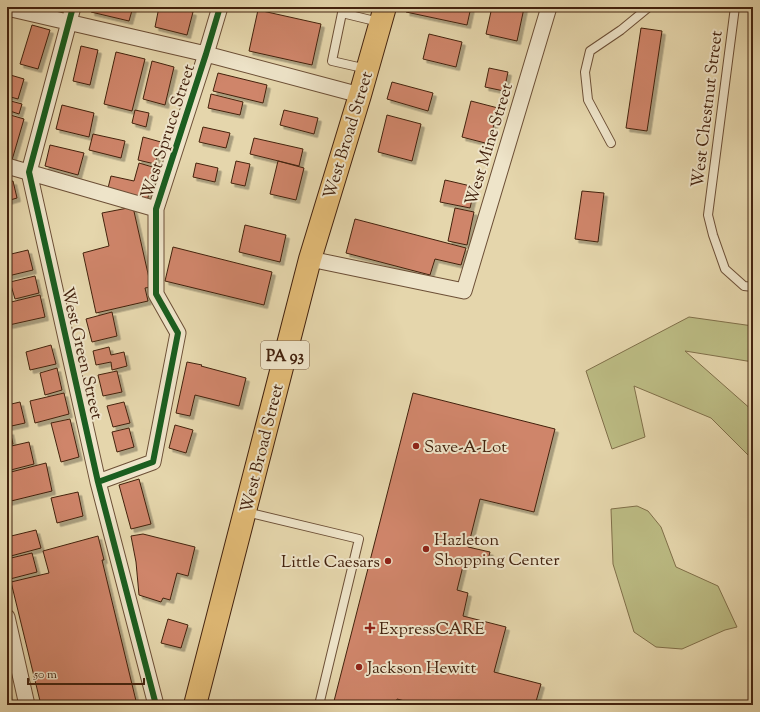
<svg xmlns="http://www.w3.org/2000/svg" width="760" height="712" font-family="'Sorts Mill Goudy',serif">
<defs>
<filter id="shadow"><feDropShadow dx="3.5" dy="3.5" stdDeviation="0" flood-color="#0004"/></filter>
</defs>
<rect width="100%" height="100%" fill="#e5d6ac"/>
<filter id="stains"><feTurbulence type="fractalNoise" baseFrequency=".005" numOctaves="4"/><feColorMatrix values="0 0 0 0 .2 0 0 0 0 .09 0 0 0 0 .02 0 0 0 .5 -.17"/></filter>
<radialGradient id="worn" r=".72"><stop offset=".6" stop-color="#630" stop-opacity="0"/><stop offset="1" stop-color="#630" stop-opacity=".3"/></radialGradient>
<!-- green -->
<path fill="#bcbc84" stroke="#806f49" d="M689,317l64,9v36l-68,-11 68,60v49l-42,-42 -77,-32 11,51 -33,12 -26,-78z
M637,506l11,5 13,16 15,40 42,19 19,41 -12,3 -43,19 -26,-2 -22,-15 -21,-68 -2,-55z"/>
<!-- building -->
<path fill="#cf856a" stroke="#43220e" filter="url(#shadow)" d="M92,7h41l-4,14 -38,-9z
M159,7h12l22,5 -6,23 -32,-8z
M408,7h63l-4,18 -61,-13z
M492,7h26l6,1 -7,33 -31,-7z
M258,10l63,14 -9,41 -63,-14z
M32,25l18,5 -12,39 -18,-5z
M641,28l21,3 -15,100 -21,-3z
M429,34l33,8 -6,25 -33,-8z
M81,46l17,4 -8,35 -17,-4z
M116,52l29,7 -13,52 -28,-7z
M152,61l22,6 -9,38 -22,-6z
M489,68l19,4 -4,19 -19,-4z
M218,73l49,12 -4,18 -50,-12z
M7,74l17,5 -6,20 -11,-3z
M392,82l41,11 -5,18 -41,-12z
M211,94l32,8 -3,13 -32,-7z
M7,100l15,4 -3,10 -12,-4z
M471,101l27,7 -9,36 -27,-7z
M62,105l32,8 -5,24 -33,-8z
M135,110l14,3 -3,14 -14,-4z
M284,110l34,8 -4,16 -34,-9z
M7,114l17,5 -12,41 -5,-1z
M387,115l34,9 -9,37 -34,-9z
M203,127l27,6 -4,15 -27,-6z
M93,134l32,7 -4,17 -32,-8z
M143,137l18,5 -6,22 -17,-4z
M254,138l49,11 -4,17 -49,-12z
M50,145l34,8 -6,22 -33,-9z
M236,161l14,3 -5,22 -14,-3z
M278,161l26,7 -8,32 -26,-6z
M139,163l17,5 -9,33 -40,-9 4,-16 23,5z
M196,163l22,5 -3,14 -22,-5z
M445,180l30,7 -5,21 -30,-6z
M13,181l4,17 -10,3v-19z
M582,191l22,2 -6,49 -23,-3z
M133,207l18,80 -6,1 3,13 -52,12 -13,-60 26,-7 -7,-33z
M455,208l19,4 -7,33 -19,-4z
M355,219l111,29 -5,17 -26,-6 -5,16 -84,-22z
M245,225l41,10 -6,27 -41,-10z
M173,247l99,25 -8,33 -99,-24z
M28,250l5,20 -25,6 -1,-21z
M35,276l4,17 -24,6 -5,-17z
M40,295l5,22 -36,8 -2,-9v-13z
M112,312l5,24 -25,6 -6,-23z
M51,345l5,19 -26,6 -4,-18z
M109,347l2,8 13,-3 3,14 -15,4 -1,-8 -15,3 -3,-14z
M187,362l15,3 -1,1 45,12 -7,28 -44,-11 -5,21 -14,-3z
M57,368l5,22 -17,5 -5,-22z
M117,371l5,21 -19,4 -5,-21z
M64,393l5,21 -34,9 -5,-22z
M413,393l142,36 -21,83 -54,-13 -12,48 22,5 -3,11 -22,-5 -8,32 11,3 -5,23 43,11 -12,45 47,12 -6,21h-115l-23,-6 -1,6h-63z
M20,402l5,21 -18,4v-22z
M124,402l6,21 -17,4 -6,-21z
M70,419l9,38 -18,5 -10,-39z
M175,425l18,5 -7,23 -17,-5z
M129,428l5,19 -17,5 -5,-20z
M10,431l3,13 -6,1v-13z
M29,442l5,22 -27,7v-24z
M46,463l6,28 -45,11v-29z
M139,479l12,45 -20,5 -12,-44z
M78,492l5,24 -26,7 -6,-25z
M36,530l5,18 -34,9v-20z
M143,534l52,13 -7,29 -11,-3 -7,27 -7,-2 -2,4 -22,-7 -3,-33 -5,-26z
M98,536l6,24h-2l35,145h-96l-30,-123 38,-9 -6,-22z
M32,553l5,19 -27,7 -3,-11v-9z
M168,619l20,6 -7,23 -20,-5z
M7,688l4,17h-4z"/>
<g fill="none" stroke-linecap="round" stroke-linejoin="round">
<!-- lane casing -->
<g stroke="#6c4f36" stroke-width="10">
<path id="lane" d="M735,7l-27,208 5,20 12,34 19,17 9,1
M367,69l-35,-8 10,-48 37,9
M611,143l-23,-43 -3,-28 5,-21 31,-21 28,-23
M246,512l113,27 -40,166"/>
</g>
<!-- street casing -->
<g stroke="#6c4f36" stroke-width="17">
<path id="street" d="M73,7l-44,165 69,310 58,223
M7,8l199,46 154,41
M7,166l149,43
M310,259l154,32 85,-284
M98,482l55,-20 25,-129 -22,-39v-85l50,-155 14,-47
M7,617l20,88"/>
</g>
<!-- highway casing -->
<g stroke="#43220e" stroke-width="24">
<path id="highway" d="M195,705l115,-446 50,-164 25,-88"/>
</g>
<!-- lane -->
<use href="#lane" stroke="#eee4c9" stroke-width="8"/>
<!-- street -->
<use href="#street" stroke="#eee4c9" stroke-width="15"/>
<!-- highway -->
<use href="#highway" stroke="#e2bb76" stroke-width="22"/>
<!-- cycleway casing -->
<g stroke="#eee4c9" stroke-width="8">
<path id="cycleway" d="M73,7l-44,165 69,310 58,223
M98,482l55,-20 25,-129 -22,-39v-85l50,-155 14,-47"/>
</g>
<!-- cycleway -->
<use href="#cycleway" stroke="#1b5e20" stroke-width="6"/>
</g>
<!-- markers -->
<g fill="#8f2418" stroke="#eee4c9" stroke-width="1.5">
<circle cx="416" cy="446" r="4"/>
<circle cx="426" cy="549" r="4"/>
<circle cx="388" cy="561" r="4"/>
<path d="M368 622h4v4h4v4h-4v4h-4v-4h-4v-4h4z"/>
<circle cx="359" cy="667" r="4"/>
</g>
<g text-anchor="middle" stroke-width="4" stroke-linejoin="round" paint-order="stroke">
<!-- shield labels -->
<rect fill="#eee4c9" stroke="#765c46" stroke-width="1" x="261" y="341" width="48" height="28" rx="3"/>
<g font-size="16" font-weight="bold" fill="#43220e">
<text x="285" y="361">PA 93</text>
</g>
<!-- street labels -->
<g font-size="17" fill="#43220e" stroke="#eee4c9">
<text transform="translate(706 109) rotate(-83)" y="6">West Chestnut Street</text>
<text transform="translate(167 131) rotate(-72)" y="6">West Spruce Street</text>
<text transform="translate(347 135) rotate(-73)" y="6">West Broad Street</text>
<text transform="translate(488 144) rotate(-73)" y="6">West Mine Street</text>
<text transform="translate(83 353) rotate(77)" y="6">West Green Street</text>
<text transform="translate(261 448) rotate(-76)" y="6">West Broad Street</text>
</g>
<!-- poi labels -->
<g font-size="17" fill="#43220e" stroke="#eee4c9" text-anchor="start">
<text x="424" y="452">Save-A-Lot</text>
<text x="434" y="545">Hazleton<tspan x="434" dy="20">Shopping Center</tspan></text>
<text x="380" y="567" text-anchor="end">Little Caesars</text>
<text x="379" y="634">ExpressCARE</text>
<text x="367" y="673">Jackson Hewitt</text>
</g>
</g>
<!-- margin -->
<rect width="760" height="712" fill="none" stroke="#e5d6ac" stroke-width="24"/>
<rect x="8" y="8" width="744" height="696" fill="none" stroke="#43220e" stroke-width="2"/>
<rect x="12" y="12" width="736" height="688" fill="none" stroke="#43220e"/>
<!-- scale -->
<path d="M28 678v6h116v-6" fill="none" stroke="#43220e" stroke-width="2"/>
<text x="34" y="678" font-size="12" fill="#43220e" stroke="#eee4c9" stroke-width="3" paint-order="stroke">50 m</text>
<rect width="100%" height="100%" filter="url(#stains)"/>
<rect width="100%" height="100%" fill="url(#worn)"/>
</svg>
